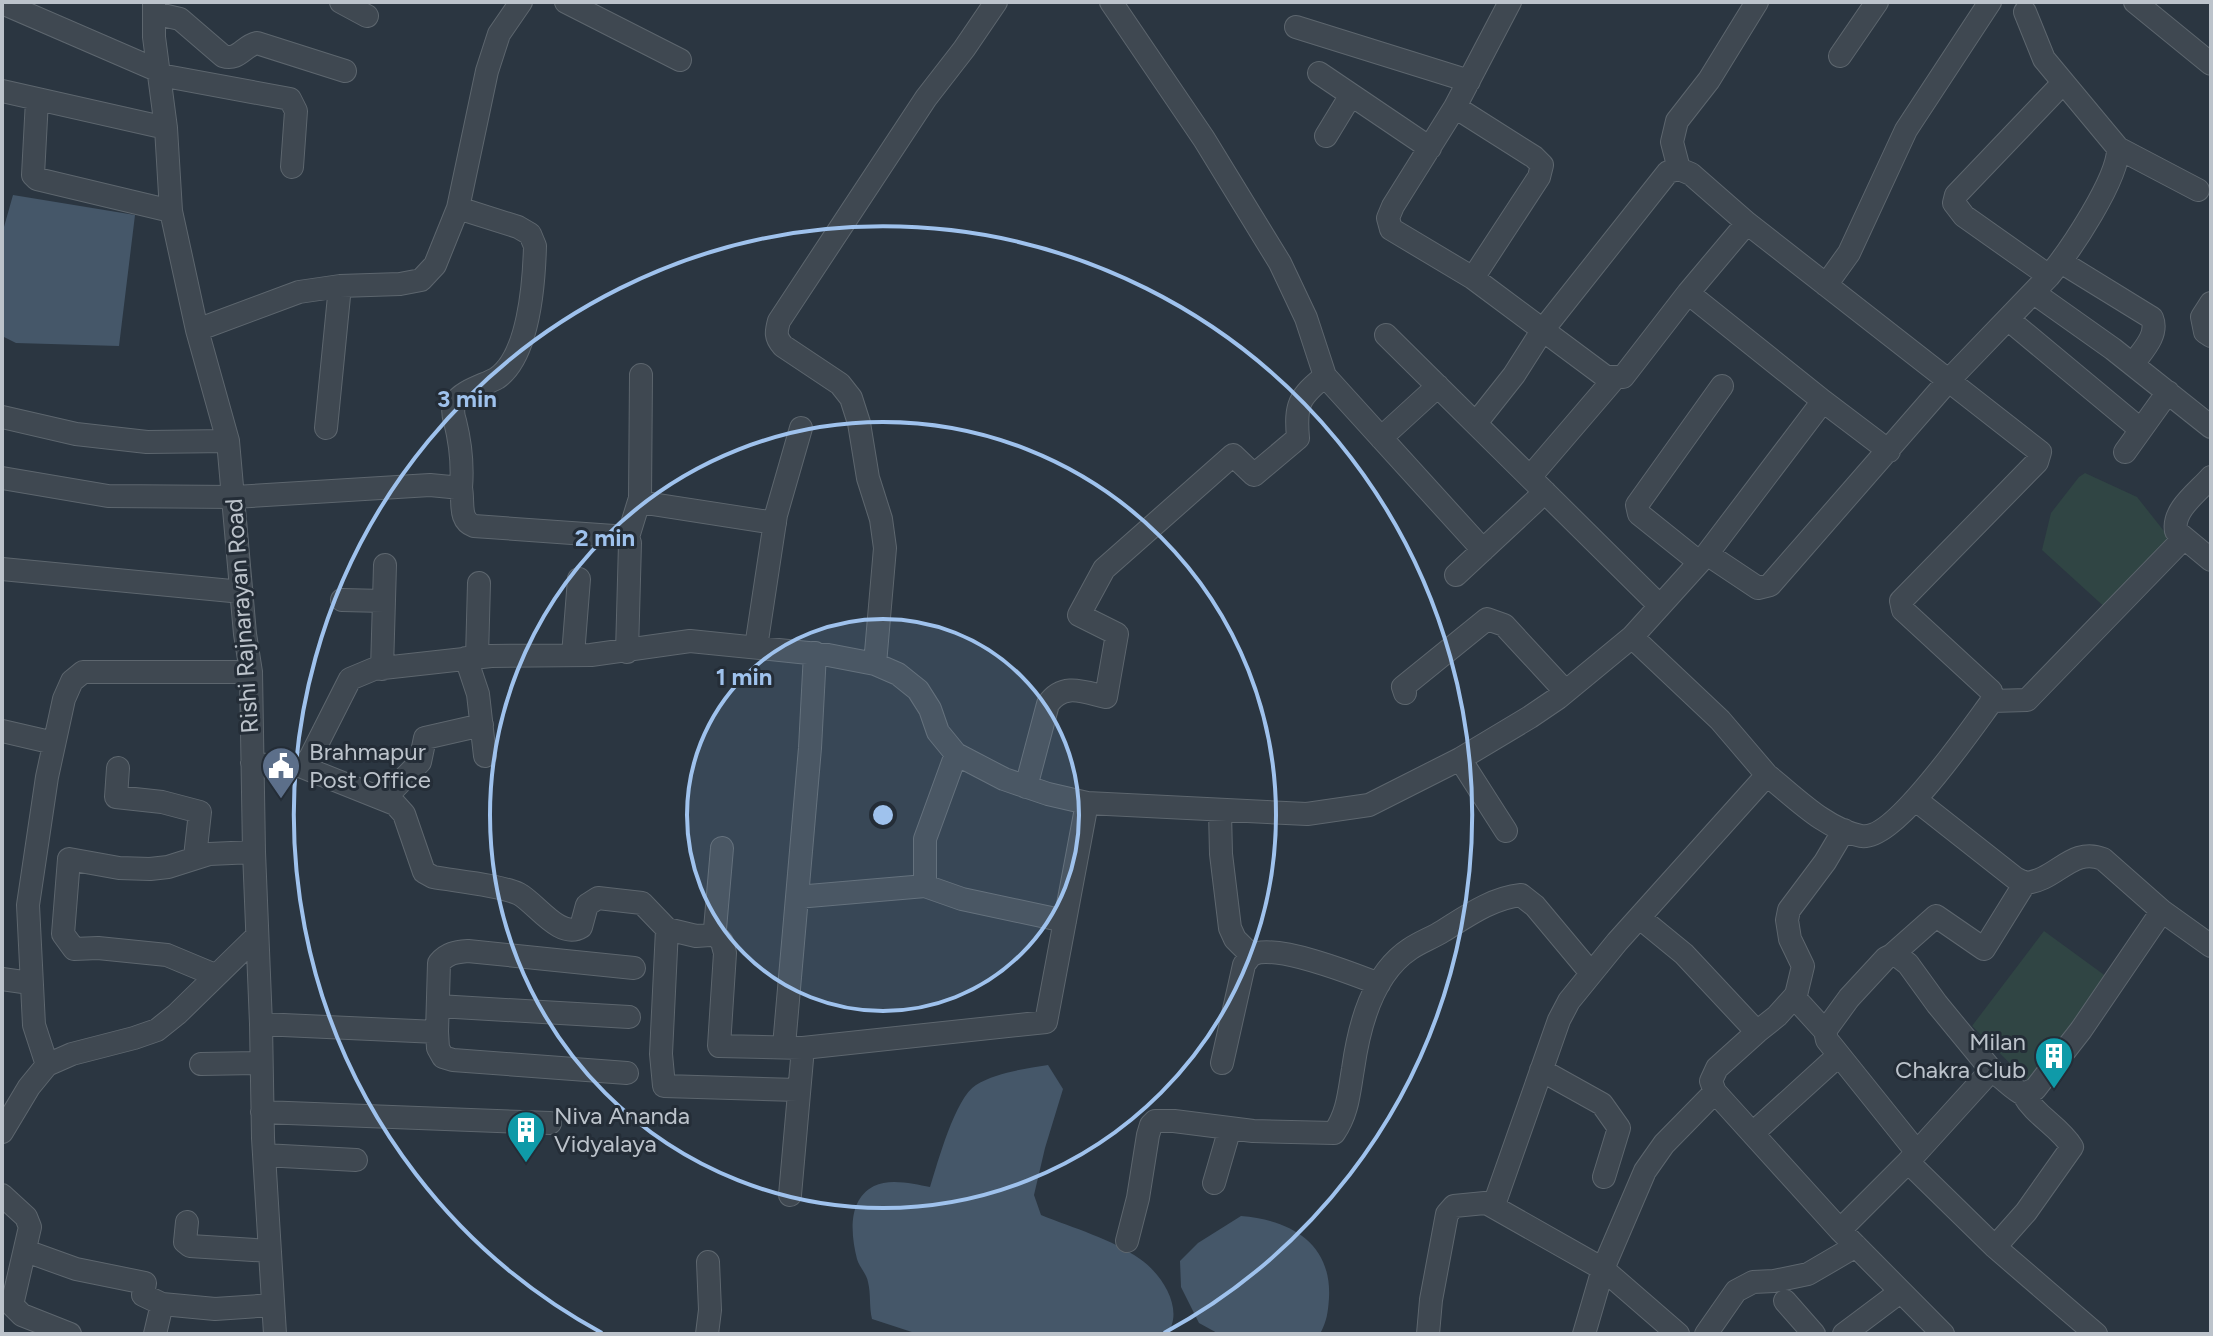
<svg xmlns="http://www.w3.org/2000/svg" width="2213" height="1336" font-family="Figtree,sans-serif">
<rect width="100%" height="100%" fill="#2b3641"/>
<!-- green -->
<path fill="#304544" d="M2085,473l52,24 38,48 -66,66 -67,-61 9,-37 28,-36z
M2044,931l63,46 -76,107 -59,-58z"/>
<!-- water -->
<path fill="#455769" d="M13,195l122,20 -16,131 -103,-3 -14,-7v-102z
M1048,1065l15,24 -18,59 -11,47 7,20c32,13 71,24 99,44 22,15 45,51 27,75h-249l-46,-15c-3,-13 -1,-25 -4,-37 -1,-8 -9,-15 -11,-23 -6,-24 -10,-59 17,-73 16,-8 40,-2 56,1 8,-25 25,-89 46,-102 21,-13 49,-16 72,-20z
M1241,1216c49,4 91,27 88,82 -1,14 -2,23 -9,36h-101l-20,-11 -18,-36 -1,-26 18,-18z"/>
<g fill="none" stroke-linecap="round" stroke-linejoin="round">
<!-- minor casing -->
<g stroke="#5d666e" stroke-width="24">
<path id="minor" d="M154,2v35l12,91 5,83 26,119 31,111 17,193 6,38 3,180 7,172 2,114 12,196
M341,2l26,14
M566,2l114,58
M1111,2l93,137 76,124 26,55 19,58
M1510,2l-55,105 -62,99 -5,12 3,11 82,49 133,99h17l65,-84 59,-70 293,229 -3,10 -136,139 2,9 88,81 1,10c-21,28 -98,141 -131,135 -36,-7 -66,-39 -94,-61
M2135,2l76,62
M2,3l157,68
M154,13l26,6 43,37c16,5 20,-10 34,-13l88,28
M1296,27l173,54
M1840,56l37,-54
M1319,73l111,75
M160,75l130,24 6,12 -4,56
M2,91l164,37
M37,100l-4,75 4,4 134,32
M1455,107l79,50 8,8 -3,12 -66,101
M1326,136l25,-41
M2118,148l80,42
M1679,169l-7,-27 5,-21 32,-41 48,-78
M458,208l60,19 12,7 5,12c-1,37 -6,110 -38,132 -12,7 -36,13 -42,25 -3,6 -2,12 0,18 6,24 8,43 6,67
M2061,262l91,56c7,17 -10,33 -19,46
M2049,276l-85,-60 -10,-13 2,-8 107,-112
M1826,285l23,-32 57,-123 84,-128
M1688,293l135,108 -116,153
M2034,293l79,56 98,78
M2211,303l-9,14 3,15 6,4
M2009,320l131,109
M197,330l102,-38 41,-6 60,-2 21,-4 14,-15 23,-57 29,-137 12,-37 22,-32
M1386,335l273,270
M1823,401l66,50
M2,417l74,17 71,8 81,-1
M1476,423l38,-48 28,-44 126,-159 11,-3 12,5 56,49
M326,428l14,-142
M1381,438l57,-52
M2125,452l43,-60
M1536,470l78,-91
M2211,477c-13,15 -39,33 -35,54l35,29
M2,478l106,18 126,1 196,-12 31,3c3,14 -3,32 13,38l154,11 2,6 -3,109
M639,502l136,21
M628,537l12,-39 1,-123
M1699,562l-60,-48 -2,-9 85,-119
M2,569l240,23
M1456,575l89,-83
M342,600l42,1
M756,647l20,-132 25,-87
M573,655l6,-76
M477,657l2,-74
M466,658l12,36 7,62
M875,664l10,-116 -4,-29 -13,-41 -9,-55 -8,-25 -11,-14 -57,-38c-8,-9 -7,-14 -4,-25l147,-223 38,-49 32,-47
M382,669l3,-104
M1405,693l-2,-6 84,-68 17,6 61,66
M1992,701l35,-1 157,-162
M2,731l52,12
M1460,759l46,72
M252,763c18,2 40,8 57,-3l41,-81 24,-10 117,-13 100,-1 99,-14 138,14 47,9 23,10 20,16 12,19 8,23 18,22 48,25 44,15 39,9 220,11 62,-9 91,-46 70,-42 28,-19 74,-61 75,-83 51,34 12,-3 178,-204 101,-105c21,-25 70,-98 69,-128l-74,-89 -19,-47
M300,766l95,38 9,10 20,58 9,5c22,4 67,8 86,17 17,9 41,46 62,33l6,-22 11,-7 44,5 25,26 29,7 14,-1 5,-6 7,-81
M118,768l-2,29 46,5 38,10 -5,45
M1026,787l22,-83c15,-22 36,-12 58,-7l11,-63 -38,-19 25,-46 129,-114 21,20 44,-37c-3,-34 1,-41 27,-62l158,174
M385,798l35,-36 5,-24 57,-13
M1916,800l99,78 10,5c31,-2 47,-37 78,-24l59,52
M1220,812l1,42 9,74 5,11 16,16
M925,886l37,13 103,22
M797,897l128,-11v-47l31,-85
M1640,918l44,36 73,78 -40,36 -6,13 4,11 125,138 103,104
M667,929l-6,125 3,32 134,4
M714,933l8,9 3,11 -6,93 84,2 243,-26 41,-219
M1892,955l44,-39 48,33 41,-66
M215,975l-48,-20 -69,-7 -24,1 -11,-15 6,-75 50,9 31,1 18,-2 41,-13 45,-2
M2,979l28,4
M1794,997l31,34
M438,1006l191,11
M261,1024l176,8 1,16 5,9 10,3 174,13
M437,1032l2,-69c8,-10 17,-11 29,-12l166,17
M1757,1032l20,-16 19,-21 7,-29 -13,-27 -3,-19 2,-10 36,-48 19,-32
M784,1046l26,-298 5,-95
M1222,1063l22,-98c1,-2 6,-9 8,-10 21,-13 104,20 127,29
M201,1064l60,-1
M47,1065l-13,-40 -6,-120 19,-128 17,-78 8,-18 11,-9h168
M1541,1070l61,34 17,24 -15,49
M262,1112l288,11
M2,1132l27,-45 18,-22 25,-11 62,-16 23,-8 20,-16 80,-78
M1753,1133l86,-78
M1916,1151l-89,-111 -2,-9 24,-33 37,-40 6,-3 7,2 9,7 29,40 56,68
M264,1155l92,5
M1908,1162l87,85 101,87
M1214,1183l16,-55
M2,1195l24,22 4,10 -18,78 10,10 48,19
M790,1195l13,-147
M1490,1205l113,64 75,65
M187,1222l-2,20 5,4 80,5
M1840,1230l68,-68 78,-86 7,-4c11,6 18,16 30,22l12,-5 46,-59 81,-119 49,35
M1127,1241l11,-43 10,-63 3,-10 4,-4h19l79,10 81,2c14,-20 15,-41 19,-64 6,-43 19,-95 57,-120 10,-7 22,-11 33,-18 24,-15 49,-33 78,-36l14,11 56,67
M1995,1247l31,-35 46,-65c-13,-21 -37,-31 -49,-53
M26,1251l50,18 69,14 -2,12 19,9
M1785,1301l29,33
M155,1334l7,-30 53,5 58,-4
M707,1334l3,-24 -2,-48
M1428,1334l3,-34 16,-86 7,-8 41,-4 64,-182 10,-19 48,-59 150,-167 -47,-55 -88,-83
M1584,1334l19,-65 42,-98 19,-27 51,-52
M1706,1334l30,-43 17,-9 21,-1 34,-7 48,-28
M1844,1334l56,-42"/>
</g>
<!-- minor -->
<use href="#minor" stroke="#3f4851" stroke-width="22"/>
</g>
<!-- distance rings -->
<circle cx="883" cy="815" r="196" fill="#9fc2ed" fill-opacity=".12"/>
<g fill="none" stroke="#9fc2ed" stroke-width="4">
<circle cx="883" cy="815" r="196"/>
<circle cx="883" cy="815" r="393"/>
<path d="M602 1333A589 589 0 1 1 1164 1333"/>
</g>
<!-- icons -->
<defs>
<g id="civic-pin" transform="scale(2)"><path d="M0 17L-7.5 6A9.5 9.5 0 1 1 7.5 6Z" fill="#5c6f8a" stroke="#242d37"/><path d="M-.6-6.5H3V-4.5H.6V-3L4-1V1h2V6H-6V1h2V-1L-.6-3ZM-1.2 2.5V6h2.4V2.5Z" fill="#fff"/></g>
<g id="building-pin" transform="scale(2)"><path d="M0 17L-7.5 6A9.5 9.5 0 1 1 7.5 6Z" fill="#0f9aa8" stroke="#242d37"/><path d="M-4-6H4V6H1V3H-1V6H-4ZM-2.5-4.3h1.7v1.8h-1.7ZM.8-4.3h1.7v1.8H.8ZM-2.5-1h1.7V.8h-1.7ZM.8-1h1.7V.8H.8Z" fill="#fff"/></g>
</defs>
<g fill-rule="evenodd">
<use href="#civic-pin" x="281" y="766"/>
<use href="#building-pin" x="2054" y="1056"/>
<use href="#building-pin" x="526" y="1130"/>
</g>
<g text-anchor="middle" stroke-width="6" stroke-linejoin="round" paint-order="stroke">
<!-- street labels -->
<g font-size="24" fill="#bcc3cb" stroke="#242d37">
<text transform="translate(242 616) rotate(-94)" y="8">Rishi Rajnarayan Road</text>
</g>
<!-- poi labels -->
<g font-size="24" fill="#bcc3cb" stroke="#242d37" text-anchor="start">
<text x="309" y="760">Brahmapur<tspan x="309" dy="28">Post Office</tspan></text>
<text x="2026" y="1050" text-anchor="end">Milan<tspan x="2026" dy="28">Chakra Club</tspan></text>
<text x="554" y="1124">Niva Ananda<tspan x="554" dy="28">Vidyalaya</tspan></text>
</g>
</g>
<circle cx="883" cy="815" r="12" fill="#9fc2ed" stroke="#242d37" stroke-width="4"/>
<g font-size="24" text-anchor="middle" font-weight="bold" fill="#9fc2ed" stroke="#242d37" stroke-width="6" stroke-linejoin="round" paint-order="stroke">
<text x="467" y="407">3 min</text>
<text x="605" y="546">2 min</text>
<text x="744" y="685">1 min</text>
</g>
<!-- border -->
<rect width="2213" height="1336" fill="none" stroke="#bcc3cb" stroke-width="8"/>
</svg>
